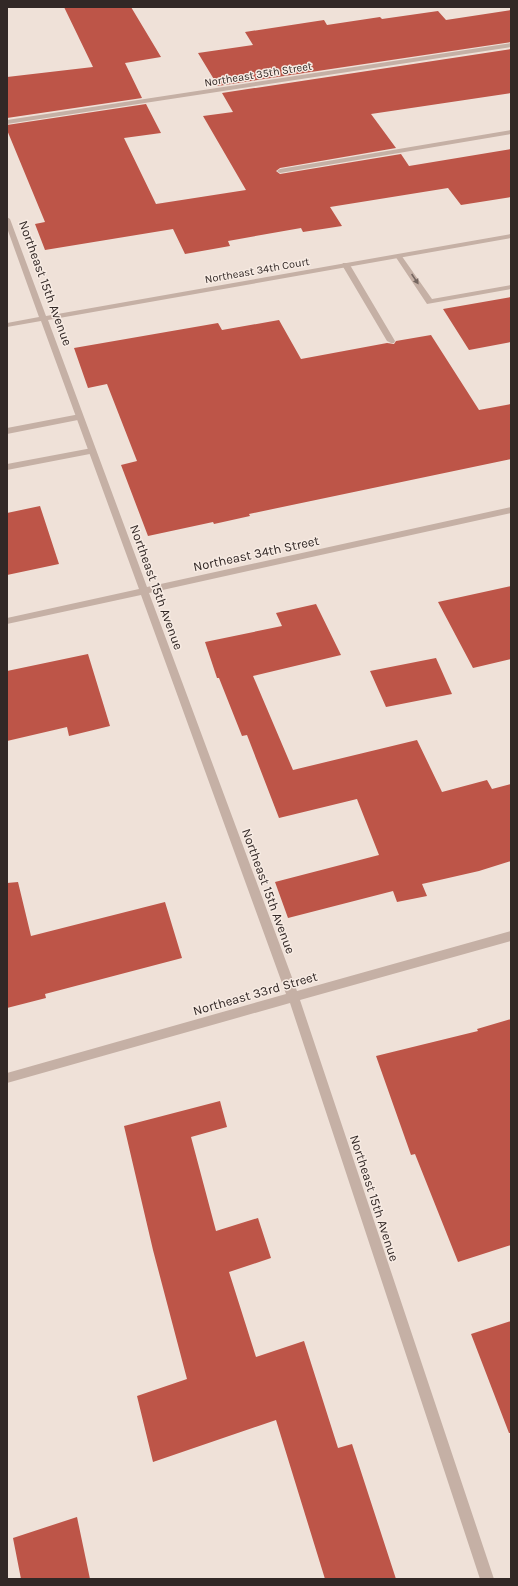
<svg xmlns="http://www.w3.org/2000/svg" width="518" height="1586" font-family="Karla,sans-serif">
<rect width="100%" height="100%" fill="#efe1d8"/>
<!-- building -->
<path fill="#bd5548" d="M64,7h67l30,50 -36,6 17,35 -135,20v-41l86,-10z
M511,10v32l-293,44 -20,-33 55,-8 -8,-13 79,-12 3,5 53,-8 2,2 56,-8 8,9z
M511,49v44l-140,21 25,34 -116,20 -4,3 4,3 121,-20 8,12 102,-17v48l-50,8 -13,-17 -118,19 12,19 -39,6 -2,-4 -73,13 2,5 -45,8 -12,-25 -128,21 -10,-26 10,-2 -38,-92v-5l139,-21 15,29 -37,5 32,66 90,-14 -43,-74 30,-4 -11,-19z
M511,297v45l-42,8 -26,-41z
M279,320l22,39 86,-16 7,1 2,-3 35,-6 48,75 32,-6v55l-262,55 1,2 -36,8 -1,-2 -65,14 -27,-71 16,-4 -30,-77 -19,4 -14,-40 144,-25 4,7z
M40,506l19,58 -52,11v-62z
M511,586v73l-38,9 -35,-66z
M316,604l25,51 -88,21 40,94 124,-30 25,52 45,-12 5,9 19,-5v77l-32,10 -57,13 5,12 -30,6 -4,-11 -105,27 -13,-36 104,-27 -22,-56 -78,19 -32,-83 -5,1 -23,-58h-2l-12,-36 77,-16 -6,-13z
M88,654l22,72 -41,10 -2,-9 -60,14v-70z
M436,658l16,36 -66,13 -16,-36z
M18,882l13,54 134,-34 17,56 -137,36 1,4 -39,10v-125z
M511,1019v226l-53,17 -43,-108 -4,1 -35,-99 102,-25 -1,-2z
M220,1101l7,26 -36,10 25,94 42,-13 13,40 -42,14 27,85 48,-16 34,107 14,-4 44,135h-71l-49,-159 -123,42 -16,-66 50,-17 -34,-129 -29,-124z
M511,1321v112h-2l-38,-99z
M77,1517l13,62h-69l-8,-41z"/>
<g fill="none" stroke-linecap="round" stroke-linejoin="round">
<!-- service -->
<path fill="#c5b0a5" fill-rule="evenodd" d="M511,130v4l-231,39 -3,-2 3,-2z
M399,254l2,1 31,44 79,-14v4l-84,15 -32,-48z
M343,263h3l4,2 45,76 -1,2h-3l-4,-2 -45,-76z
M80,414l3,1v4l-76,15v-6z
M92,448l3,1v4l-88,17v-6z"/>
<!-- minor -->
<path fill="#c5b0a5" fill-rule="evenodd" d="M511,43v4l-504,77v-4z
M7,217l3,2 36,97 465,-82v4l-463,82 99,267 364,-80v6l-362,80 148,398 214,-60v10l-211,59 194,579h-14l-190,-576 -283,80v-10l279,-79 -145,-399 -134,29v-6l132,-29 -98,-268 -34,6v-4l32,-6 -32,-89z"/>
</g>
<!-- one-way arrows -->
<defs><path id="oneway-solid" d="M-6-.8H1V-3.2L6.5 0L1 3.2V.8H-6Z"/></defs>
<use fill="#74655f" href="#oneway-solid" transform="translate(415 279) rotate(56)"/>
<g text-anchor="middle" stroke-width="3" stroke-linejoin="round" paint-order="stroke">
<!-- far-street labels -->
<g font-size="11" fill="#322826" stroke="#f7ebe3">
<text transform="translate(258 74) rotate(-9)" y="4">Northeast 35th Street</text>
<text transform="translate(257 270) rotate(-10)" y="4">Northeast 34th Court</text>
</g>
<!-- street labels -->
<g font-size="13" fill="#322826" stroke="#f7ebe3">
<text transform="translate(46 283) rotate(70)" y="5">Northeast 15th Avenue</text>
<text transform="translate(256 553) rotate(-12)" y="5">Northeast 34th Street</text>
<text transform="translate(157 587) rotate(70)" y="5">Northeast 15th Avenue</text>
<text transform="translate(269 891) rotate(70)" y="5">Northeast 15th Avenue</text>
<text transform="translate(255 993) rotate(-16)" y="5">Northeast 33rd Street</text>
<text transform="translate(375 1198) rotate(72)" y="5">Northeast 15th Avenue</text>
</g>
</g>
<!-- border -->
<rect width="518" height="1586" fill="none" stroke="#322826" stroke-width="16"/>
</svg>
